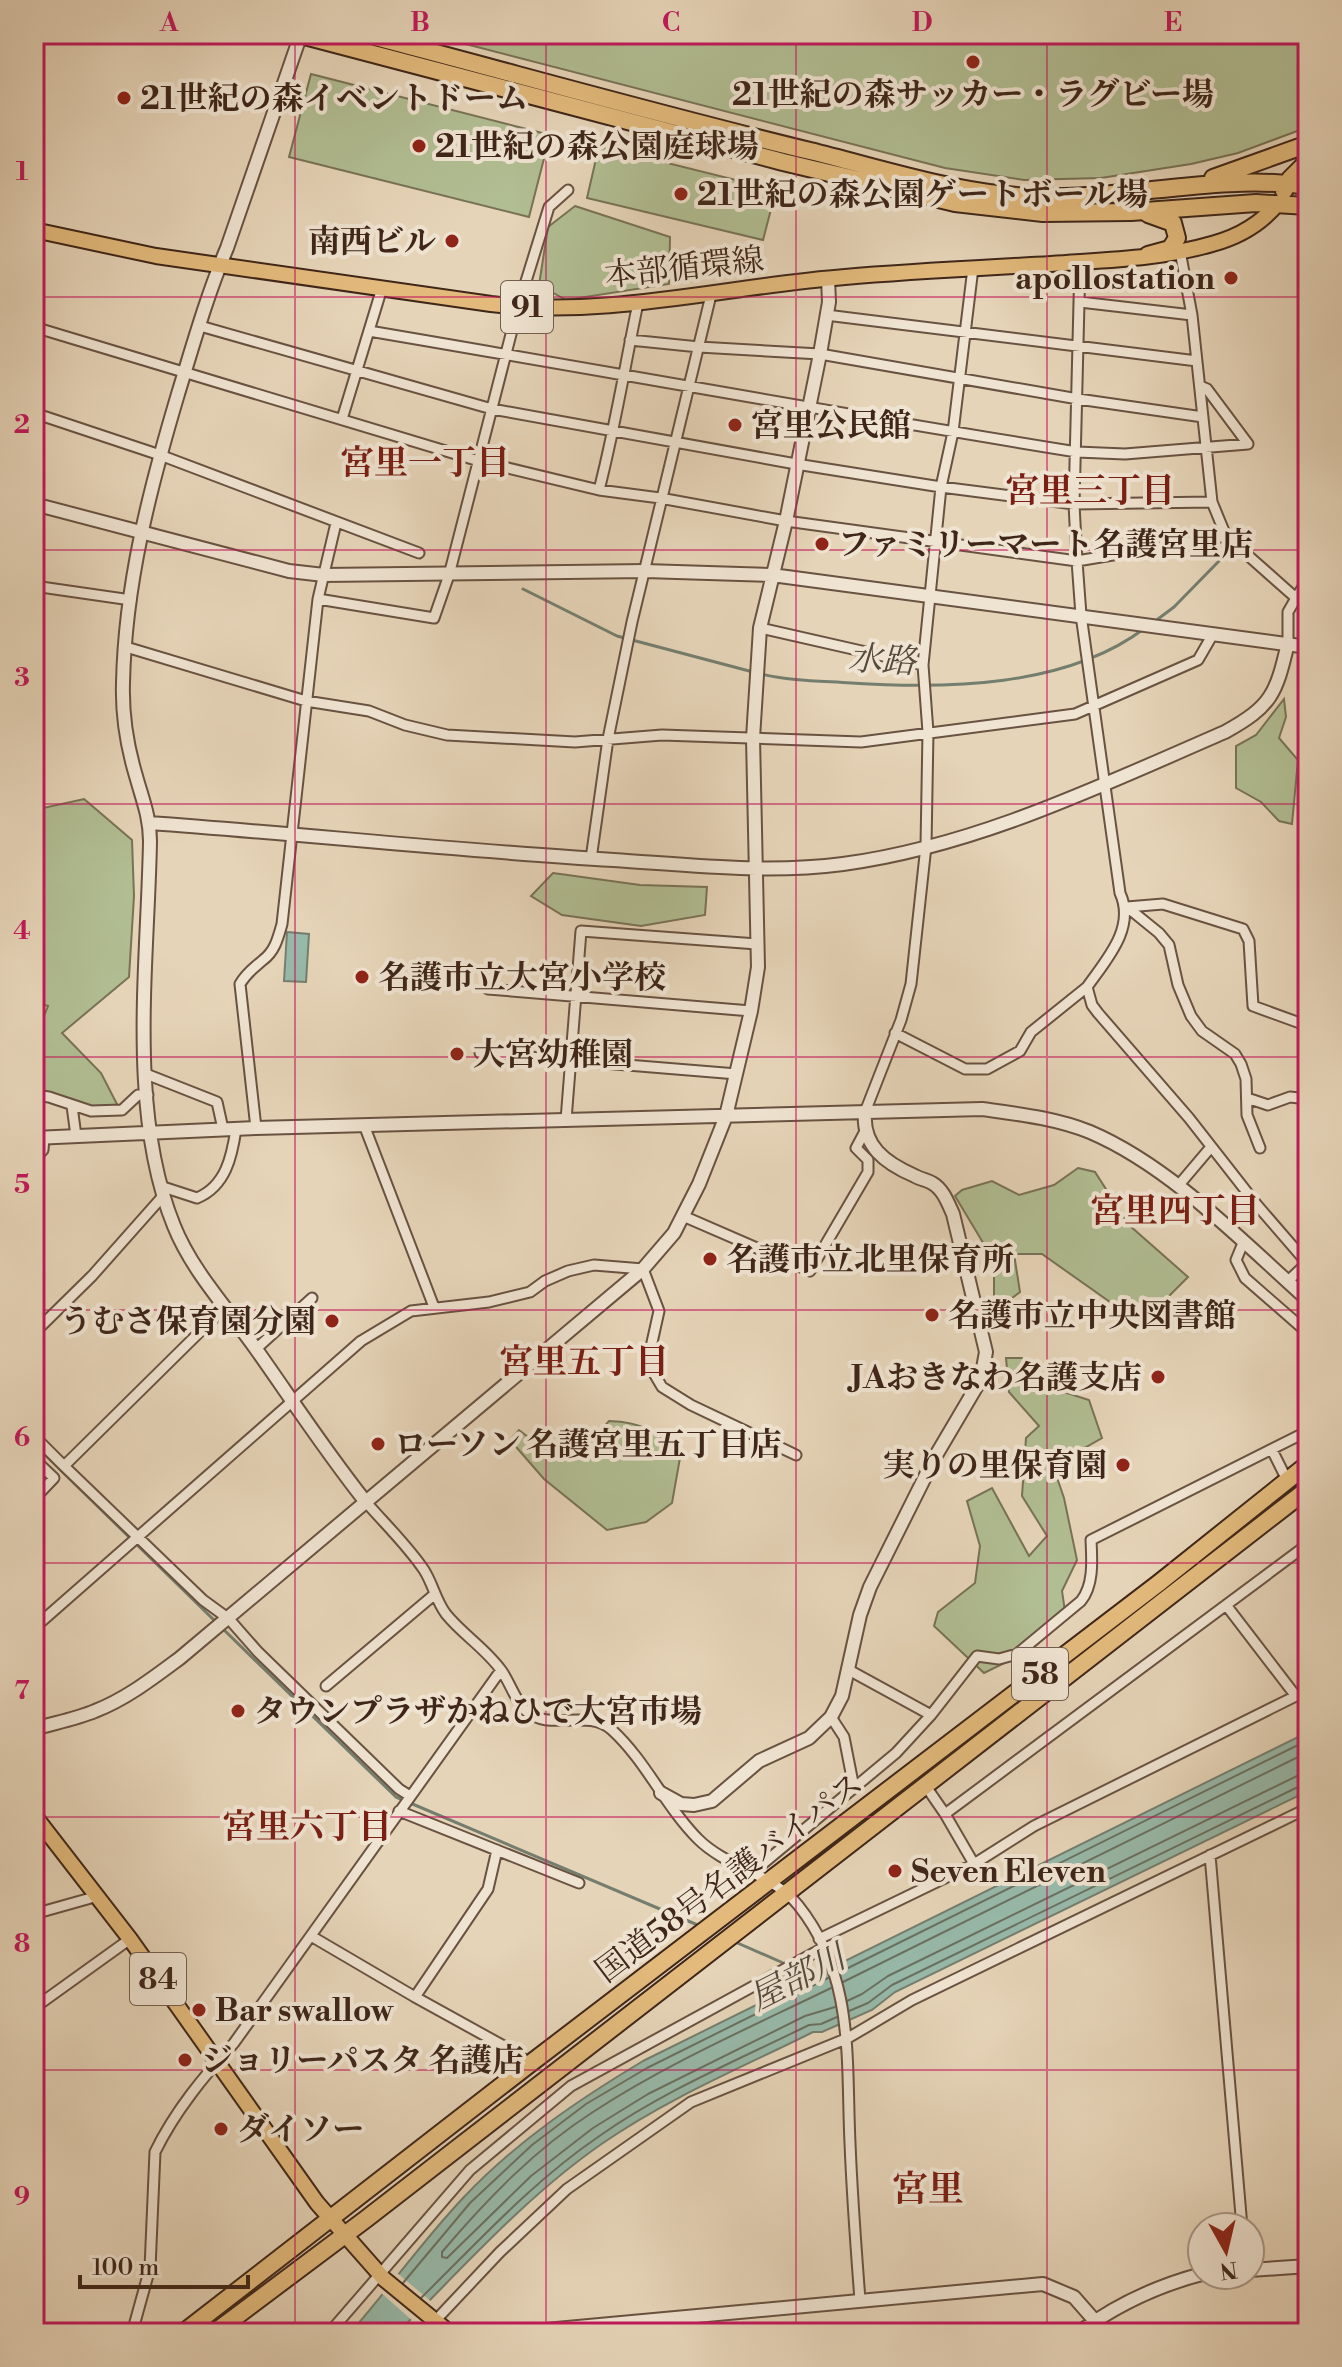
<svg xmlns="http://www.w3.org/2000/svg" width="1342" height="2367" font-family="'Libre Bodoni','Noto Serif JP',serif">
<rect width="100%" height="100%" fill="#e6d4b8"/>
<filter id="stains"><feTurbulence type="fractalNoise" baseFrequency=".0025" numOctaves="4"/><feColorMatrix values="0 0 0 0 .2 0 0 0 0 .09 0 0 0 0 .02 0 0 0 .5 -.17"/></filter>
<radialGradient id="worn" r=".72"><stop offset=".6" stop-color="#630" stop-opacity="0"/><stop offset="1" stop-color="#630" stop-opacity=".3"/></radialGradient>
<!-- green -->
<path fill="#b1bd92" stroke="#787256" stroke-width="2" d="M427,34h881v93l-70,26 -47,11 -90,14 -77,2 -79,-12z
M311,74l239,61 -21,82 -240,-60z
M599,146l177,44 -13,50 -176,-42z
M575,206l95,31 -1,47 -103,16 -27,-15 9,-58z
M1284,699l2,18 -7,21 19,22 -6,64 -13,-3 -18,-19 -25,-14v-42l20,-11z
M84,799l48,41 2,56 -5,81 -67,56 39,40 18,35 -18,3 -67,-20v-50l14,-35 -14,-4v-192z
M553,873l87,12 67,2 -2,28 -64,11 -79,-11 -31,-19z
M1078,1168l17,4 34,53 59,52 -24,24 5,27 -25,-2 -102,-72h-28l6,38 -17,13 -9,-5v-39l-39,-65 7,-6 30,-9 27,14 35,-10z
M1006,1358h16l26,29 41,13 13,38 -49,28 11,32 13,62 -15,31 4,27 -35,32 -47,23 -50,-47 4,-14 37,-29 5,-37 -13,-45 25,-13 37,68 18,-20 -25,-40 4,-58 13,-12 -30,-34z
M609,1421c33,1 52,11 71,37l-8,45 -26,19 -39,8 -63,-51 -34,-39 9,-10 26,20h38z"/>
<!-- water -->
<path fill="#97b9a9" stroke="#747e6f" stroke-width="2" d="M287,932l22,2 -3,48 -22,-1z
M1308,1732v59l-413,201 -23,18 -50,22h-9c-70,35 -145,66 -210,111 -77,53 -140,125 -206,190h-47c39,-44 73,-93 114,-136 52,-55 114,-97 179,-136z"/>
<!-- pier -->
<path fill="#e6d4b8" d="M396,2272l37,31 -19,19 -34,-30z"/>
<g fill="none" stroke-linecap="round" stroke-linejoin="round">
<!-- shore -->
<path stroke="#6b7061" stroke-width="2" d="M840,1972l468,-232
M843,1982l465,-230
M831,1988c-80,39 -163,75 -238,124 -58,37 -107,88 -151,140v5l5,1 84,-82 62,-48 55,-34 157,-78 30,-9
M847,2001l15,-7 26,-18 409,-200 11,-2
M849,2011l19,-8 24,-18 410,-200 6,-1
M403,2283l67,-80 62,-58 54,-41 61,-36 181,-90
M421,2298c57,-56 111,-116 177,-161 65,-46 140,-77 211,-112l12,-1 16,-7"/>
<!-- stream -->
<path stroke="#747e6f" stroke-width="3" d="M523,589l94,47 136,36
M1154,622l20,-15 45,-46
M761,674c29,7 60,7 90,9 94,6 215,5 294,-55
M34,1444l183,179
M223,1629l173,168 304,129
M733,1941l48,21 31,18"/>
<!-- minor casing -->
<g stroke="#695241" stroke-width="13">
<path id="minor" d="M1180,251l12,64 20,187 14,34 70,62 -8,14v31
M1080,262l-6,242 3,57 4,54 39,278c16,35 -14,67 -33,94l5,18 6,8 91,105 68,87 51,59
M1080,302l112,13
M826,315l371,46
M200,326l292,83 304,55 145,23 133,17 138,-2
M34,327l445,134 120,29 61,8 126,23 291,40 149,-25
M369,331c236,40 471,83 708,121l48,2 123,-10 -41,-55 -7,-3
M630,340l69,7 121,7 258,45 125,18
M34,413l126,42 259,98
M342,419l40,-131
M599,490c16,-62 26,-125 39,-187
M34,586l97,14
M1296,598l12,-19
M318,599l116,19 15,-43 69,-268 31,-100 19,-17
M760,628l163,37
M126,647l180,54 63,10 36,14 42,10 128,7 87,-7 199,7 214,-28 123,-54 15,-26
M591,859l17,-120 24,-117 79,-327
M1127,907l32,26 10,12 9,40 13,31 11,15 33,23 6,10 5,15 1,36 13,33
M1127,907l36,-3 80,25 6,12 4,65 55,20
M488,989l263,22
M895,1033l70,36h22l33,-18 11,-19 56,-45
M480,1053l257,21
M146,1074l71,28 6,27
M34,1095l15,2 42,14 31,-1 16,-15h10
M1247,1098l21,7 22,-8 18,2
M72,1106l4,30
M865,1112l36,-92 10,-36 15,-138 2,-114 -5,-67 18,-178 12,-55 20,-164
M566,1120l15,-189 176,13
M364,1125l70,182
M256,1128l-16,-144c7,-12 13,-15 23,-24 12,-9 15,-22 19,-36l36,-325 18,-76
M34,1159l9,-9 1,-12
M160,1186l37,12c29,-12 35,-42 39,-69
M1178,1186l33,-39
M683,1216l127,55 58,-99v-12l-12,-12 8,-15
M1243,1243l-7,17 9,18 63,55
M1287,1282l20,-19
M34,1333l58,-57 71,-80
M256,1349l56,-51
M34,1436l30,30 161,-159
M1272,1450l16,32
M34,1459l20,19 -20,21
M64,1466l139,134 26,19 29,33 141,137 11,7
M365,1501c20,23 43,45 59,69 9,14 12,31 22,44 16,20 39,34 55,56 9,12 14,31 25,41 23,21 62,-3 86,19 34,31 53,76 86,109 29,29 74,34 100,66 57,71 48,154 52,238 2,52 6,105 10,157
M1299,1551l9,12
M1226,1605l69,90
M34,1628l327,-287 50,-30 78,-9 41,-10 15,-11 23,-10 26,-6 49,4 16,42 -10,45 3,14 10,17 29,18 105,50
M847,1669l84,46
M326,1686l109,-92
M831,1717l13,20 10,51
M925,1785l20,29 29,50
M399,1811l180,72
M945,1814l363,-270
M1210,1855l32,372
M753,1872l143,-119 35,-38 46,-59 22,3 18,-5 64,-53c13,-16 11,-41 10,-61l217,-109
M34,1914l64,-18
M311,1936l104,61 105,58 7,11
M819,1939l155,-75 60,-38 274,-136
M415,1997l73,-108 9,-39
M34,2008l96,-69
M435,2321l65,-69 67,-63 124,-87 157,-64 64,-38 396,-192
M132,2333l18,-65 5,-116c20,-41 49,-76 79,-109l267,-373
M329,2333l141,-163 101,-84 252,-138"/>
</g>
<!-- tertiary casing -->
<g stroke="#695241" stroke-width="16">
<path id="tertiary" d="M301,34l-74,214c-20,47 -34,97 -49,146 -28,94 -53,190 -55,289 -1,31 4,63 13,93 6,22 14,41 14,65 -2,121 -23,270 24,385 18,45 54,83 82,123 36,51 70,103 109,152
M34,504l255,67 35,4 321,-4 127,4 536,72
M149,823c155,11 310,28 465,37 76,5 153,14 229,4 134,-18 259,-79 382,-132 47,-26 51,-38 63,-89
M34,1138l222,-10 726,-19c36,5 73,9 108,23 80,34 153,110 218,168
M34,1729c20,-6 42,-10 61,-18 31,-12 58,-33 85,-53l463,-389 31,-36 25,-49 27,-68 25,-105 7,-44 -5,-229 7,-110 26,-107 34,-167 9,-52 -1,-23
M661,1793l20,11 13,1 18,-4 47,-40 50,-23 22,-21 11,-21 18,-81 10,-28 65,-130 46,-78 5,-27 -33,-138c-5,-11 -10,-25 -21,-31 -5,-3 -12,-4 -17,-7 -30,-13 -53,-30 -50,-64
M1250,2270l58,-4
M513,2333l530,-49 31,13 21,24
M1078,2333c38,-28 78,-47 124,-59"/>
</g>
<!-- primary casing -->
<g stroke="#3f2619" stroke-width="18">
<path id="primary" d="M34,230l122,26 335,48c119,14 236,-18 354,-27 69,-6 137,-9 206,-13 53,-4 110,-5 161,-20 26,-7 49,-20 66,-41
M34,1815l96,124 187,264 67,76 66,54"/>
</g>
<!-- trunk casing -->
<g stroke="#3f2619" stroke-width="20">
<path id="trunk" d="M297,34l486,128 172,41 88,10 88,-1 125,-9 52,3
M364,34c149,39 297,81 446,117 65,16 130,37 196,44 101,11 201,-23 302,-9
M1213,178l95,-34
M1284,191l6,-12 18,-18
M1148,214l25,9 4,15 -7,11 -22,6
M183,2333l344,-267 632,-483 149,-119
M214,2333l152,-114 942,-730"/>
</g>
<!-- minor -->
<use href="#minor" stroke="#efe3d1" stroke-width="9"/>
<!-- tertiary -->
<use href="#tertiary" stroke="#efe3d1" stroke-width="12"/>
<!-- primary -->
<use href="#primary" stroke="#e3ba7c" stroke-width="14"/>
<!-- trunk -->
<use href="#trunk" stroke="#e3ba7c" stroke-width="16"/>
</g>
<!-- grid -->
<path fill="none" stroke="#c2185b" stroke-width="2" stroke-opacity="0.55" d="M295,34v2299M546,34v2299M796,34v2299M1047,34v2299M34,297h1274M34,550h1274M34,804h1274M34,1057h1274M34,1310h1274M34,1563h1274M34,1817h1274M34,2070h1274"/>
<!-- markers -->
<g fill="#8f2418" stroke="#efe3d1" stroke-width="3">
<circle cx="973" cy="62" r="8"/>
<circle cx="124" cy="98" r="8"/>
<circle cx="419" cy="146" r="8"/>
<circle cx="681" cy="194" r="8"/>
<circle cx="452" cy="241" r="8"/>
<circle cx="1231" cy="278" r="8"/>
<circle cx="735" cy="425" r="8"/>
<circle cx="822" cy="544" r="8"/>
<circle cx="362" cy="977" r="8"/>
<circle cx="457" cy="1054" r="8"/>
<circle cx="710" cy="1259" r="8"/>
<circle cx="932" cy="1315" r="8"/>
<circle cx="332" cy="1321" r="8"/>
<circle cx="1158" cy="1377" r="8"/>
<circle cx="378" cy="1444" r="8"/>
<circle cx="1123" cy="1465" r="8"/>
<circle cx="238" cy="1711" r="8"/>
<circle cx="895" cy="1871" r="8"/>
<circle cx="199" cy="2010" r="8"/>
<circle cx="185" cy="2060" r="8"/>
<circle cx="221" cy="2129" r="8"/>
</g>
<g text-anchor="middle" stroke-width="8" stroke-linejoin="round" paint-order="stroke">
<!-- shield labels -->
<g fill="#efe3d1" stroke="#745f50" stroke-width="2">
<rect x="501" y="281" width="52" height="52" rx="6"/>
<rect x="1012" y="1648" width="56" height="52" rx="6"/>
<rect x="130" y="1953" width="56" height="52" rx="6"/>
</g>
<g font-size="30" font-weight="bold" fill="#3f2619">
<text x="527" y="317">91</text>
<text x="1040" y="1684">58</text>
<text x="158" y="1989">84</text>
</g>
<!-- poi labels -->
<g font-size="32" font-weight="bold" fill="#3f2619" stroke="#efe3d1" text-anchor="start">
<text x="973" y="105" text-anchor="middle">21世紀の森サッカー・ラグビー場</text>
<text x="140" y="109">21世紀の森イベントドーム</text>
<text x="435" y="157">21世紀の森公園庭球場</text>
<text x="697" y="205">21世紀の森公園ゲートボール場</text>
<text x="436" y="252" text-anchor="end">南西ビル</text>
<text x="1215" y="289" text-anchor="end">apollostation</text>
<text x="751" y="436">宮里公民館</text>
<text x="838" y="555">ファミリーマート名護宮里店</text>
<text x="378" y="988">名護市立大宮小学校</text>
<text x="473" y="1065">大宮幼稚園</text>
<text x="726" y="1270">名護市立北里保育所</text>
<text x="948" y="1326">名護市立中央図書館</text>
<text x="316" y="1332" text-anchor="end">うむさ保育園分園</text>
<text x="1142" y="1388" text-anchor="end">JAおきなわ名護支店</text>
<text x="394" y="1455">ローソン 名護宮里五丁目店</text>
<text x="1107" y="1476" text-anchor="end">実りの里保育園</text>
<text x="254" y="1722">タウンプラザかねひで大宮市場</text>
<text x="911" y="1882">Seven Eleven</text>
<text x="215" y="2021">Bar swallow</text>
<text x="201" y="2071">ジョリーパスタ 名護店</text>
<text x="237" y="2140">ダイソー</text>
</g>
<!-- street labels -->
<g font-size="32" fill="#3f2619" stroke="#efe3d1">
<text transform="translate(684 267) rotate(-6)" y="11">本部循環線</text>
<text transform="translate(729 1877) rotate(-37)" y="11">国道58号名護バイパス</text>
</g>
<!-- neighbourhood labels -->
<g font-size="34" font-weight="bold" fill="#7a1f14" stroke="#efe3d1">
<text x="425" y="474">宮里一丁目</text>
<text x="1090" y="502">宮里三丁目</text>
<text x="1175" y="1222">宮里四丁目</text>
<text x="584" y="1373">宮里五丁目</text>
<text x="307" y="1838">宮里六丁目</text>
</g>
<!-- water labels -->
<g font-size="34" font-style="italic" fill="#554b3d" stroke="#efe3d1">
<text transform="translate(882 659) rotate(3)" y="12">水路</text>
<text transform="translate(797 1977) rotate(-27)" y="12">屋部川</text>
</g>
<!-- quarter labels -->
<g font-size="36" font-weight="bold" fill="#7a1f14" stroke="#efe3d1">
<text x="928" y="2201">宮里</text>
</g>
</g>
<!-- margin -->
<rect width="1342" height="2367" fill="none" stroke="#e6d4b8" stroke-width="88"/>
<!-- north arrow -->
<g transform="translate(1226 2251) rotate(172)"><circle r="38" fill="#efe3d1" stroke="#a99787" stroke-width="2"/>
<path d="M0-6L14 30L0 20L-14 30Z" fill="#8f2418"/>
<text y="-12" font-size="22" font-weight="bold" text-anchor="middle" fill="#3f2619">N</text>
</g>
<!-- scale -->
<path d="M80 2275v12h168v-12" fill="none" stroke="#3f2619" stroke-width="4"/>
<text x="92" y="2275" font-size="24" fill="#3f2619" stroke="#efe3d1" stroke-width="6" paint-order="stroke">100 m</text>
<rect x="44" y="44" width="1254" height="2279" fill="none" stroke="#c2185b" stroke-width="3"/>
<g font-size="26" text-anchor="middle" font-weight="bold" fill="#c2185b">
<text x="169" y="31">A</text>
<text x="420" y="31">B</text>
<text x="671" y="31">C</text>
<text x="922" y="31">D</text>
<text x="1173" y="31">E</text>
<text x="22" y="180">1</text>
<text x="22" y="433">2</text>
<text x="22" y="686">3</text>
<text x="22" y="939">4</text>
<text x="22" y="1193">5</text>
<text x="22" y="1446">6</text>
<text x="22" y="1699">7</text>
<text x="22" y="1952">8</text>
<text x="22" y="2205">9</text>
</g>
<rect width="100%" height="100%" filter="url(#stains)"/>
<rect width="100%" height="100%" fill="url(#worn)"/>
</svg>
